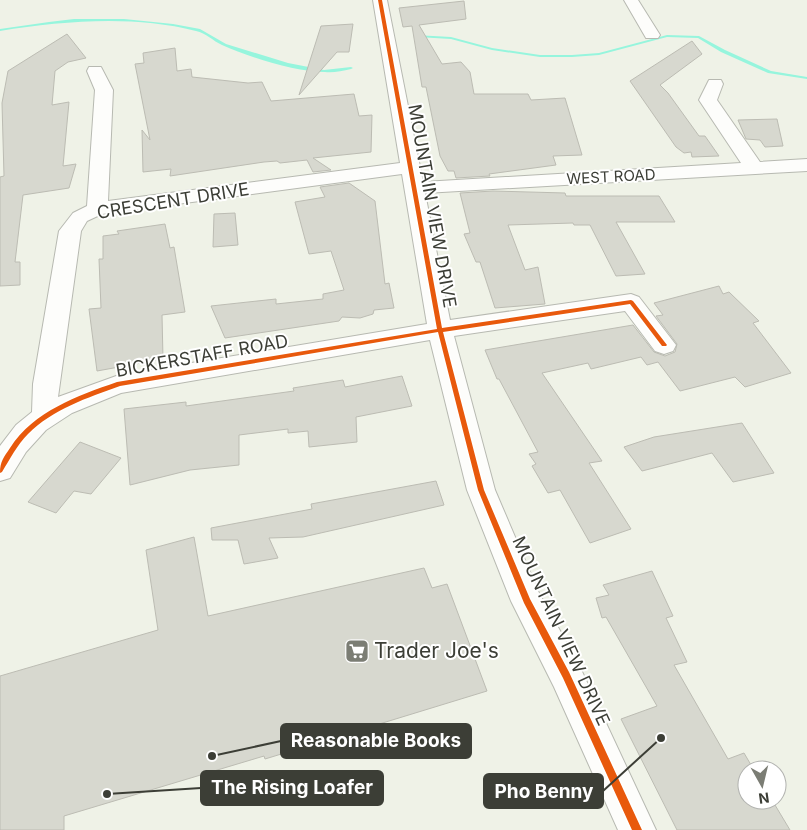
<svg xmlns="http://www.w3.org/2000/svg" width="807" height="830" font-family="Inter,sans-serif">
<rect width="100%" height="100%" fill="#eff2e7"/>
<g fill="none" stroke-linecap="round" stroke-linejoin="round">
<!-- stream -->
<path fill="#96f5dd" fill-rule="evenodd" d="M74,19h50l49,5 27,5 26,15 62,19 36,7 27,-3 2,1 -2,1c-9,2 -18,4 -26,3 -29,0 -76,-15 -103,-27 -9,-4 -16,-12 -26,-14 -64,-16 -132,-10 -196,0v-2l49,-7z
M415,35l36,2 41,11 48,7h32l27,-2 68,-18 32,1 26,14 46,21 36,6v2l-39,-6 -47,-21 -23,-14 -31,-1 -68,18 -27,2h-32l-48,-7 -41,-11 -34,-2h-2z"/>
</g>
<!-- building -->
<path fill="#d7d8cf" stroke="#bcbcb3" d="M464,1l2,18 -47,6 23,39 19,-2 9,10 4,22h54l3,6 34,-2 17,57 -29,1 3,9 -67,9 1,2 -34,2 -2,-7h-6l-8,-15 -14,-69h-4l-10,-61 -9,1 -4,-19z
M353,24l-4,28h-12l-38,43 22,-69z
M67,34l19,24 -18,4 -13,9 -3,34 17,-3 -6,64 13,-2 -7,24 -46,7 -8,67h5v23l-20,1v-109l4,-1 -2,-73 6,-32z
M692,41l10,13 -42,31 8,8 31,43h6l14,20 -27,1 -1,-5 -7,1 -8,-6 -46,-66z
M175,48l2,23 14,-2 1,8 56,6 14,-1 9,19 83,-7 5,22 13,-1 -1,37 -58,6 18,12 -18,2 -6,-12 -27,3 -3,-2 -13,1 -94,14 1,-7 -28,3 -1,-42 8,10 -15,-76 9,-1 -1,-10z
M777,119l6,27 -18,1 -5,-7 -14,-1 -8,-19z
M349,183l26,18 10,83 4,-1 5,25 -20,2 -1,4 -13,4 -18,-1 -3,4 -114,17 -14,-32 65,-7v5l47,-5v-5l21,-4 -13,-39 -22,3 -14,-52 30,-5 -5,-10z
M493,191l72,2 1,3h93l16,26h-59l29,52 -29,2 -26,-51h-16l-1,-2 -65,2 17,45 13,-3 7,37 -50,4 -15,-46h-4l-12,-28 6,-1 -10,-40z
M235,213l3,32 -25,2 1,-33z
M165,224l5,24 4,-1 11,65 -23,3 1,44 -66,12 -8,-62 12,-1 -2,-49h4v-23l16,-2 -2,-3z
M719,286l4,8 6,-2 30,29 -6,2 38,50 -46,14 -10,-10 -55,14 -22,-29 -11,3 -6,-8 -50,12 -3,-6 -46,10 60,88 -13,2 42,66 -41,14 -30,-53 -12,3 -16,-27 4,-2 -7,-10 9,-2 -39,-73h-2l-12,-29 148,-25 21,27 11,4 10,-4 2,-8 -21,-28 7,-1 -9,-12z
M402,376l10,30 -56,11 1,25 -48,5 -1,-16 -20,2v-4l-49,6v30l-49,5 -60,15 -6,-76 62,-7v4l108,-15 -1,-3 50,-8 2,7z
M742,423l32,50 -41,9 -21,-29 -70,18 -18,-24 30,-10z
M80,442l41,16 -30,36 -17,-3 -18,22 -28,-11z
M436,481l8,24 -141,32 -34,1 9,20 -34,6 -6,-24h-26l-1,-12 101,-19 -1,-5z
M194,537l14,79 216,-48 8,20 15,-4 40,107 -222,68 -1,-3 -200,60v14h-64v-154l158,-46 -12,-80z
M652,571l21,45 -7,2 21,44 -13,3 54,94 16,-6 10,17h-7v30h25l18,30h-113l-56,-111 36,-13 -51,-89 -4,1 -6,-20 13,-3 -6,-10z"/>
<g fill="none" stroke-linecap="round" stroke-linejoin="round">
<!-- minor casing -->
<g stroke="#b7b9b1" stroke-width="2">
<path id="minor" d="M373,0h14l36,182 318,-19 -42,-63 10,-20h12l2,4 -6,16 43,62 47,-3v12l-382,22 25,127 181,-26 8,3 37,48 -3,6 -9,3 -9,-3 -30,-40 -171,25 41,154 44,103 39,70 78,167h-38l-64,-143 -43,-86 -44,-111 -37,-150 -309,53 -49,20 -26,17 -20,22 -16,26 -10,3v-35l16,-21 16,-13 1,-28 26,-153 14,-18 14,-7 8,-116 -8,-19 2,-4h12l12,23 -5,111 292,-38zM402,174l25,150 -308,51 -61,22 23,-166 6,-10 15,-7z
M624,0h14l22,35 -2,3h-12z"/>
</g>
<!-- minor -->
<use href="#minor" fill="#fdfdfb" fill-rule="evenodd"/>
<!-- cycleway casing -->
<g stroke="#fff" stroke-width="3">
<path id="cycleway" d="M378,0h4l60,328 189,-28 2,1 34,44 -1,1h-4l-32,-42 -187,28 41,158 46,109 39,73 73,158h-10l-69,-152 -39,-75 -46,-113 -40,-158 -318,54c-33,12 -67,23 -92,48 -11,11 -18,25 -26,38l-2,1c0,-12 4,-16 10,-25 24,-37 67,-52 107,-66l320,-53z"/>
</g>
<!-- cycleway -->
<use href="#cycleway" fill="#e8590c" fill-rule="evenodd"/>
</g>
<!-- icons -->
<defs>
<g id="supermarket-square" transform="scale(1.25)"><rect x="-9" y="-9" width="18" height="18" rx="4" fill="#7b7d74" stroke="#fff"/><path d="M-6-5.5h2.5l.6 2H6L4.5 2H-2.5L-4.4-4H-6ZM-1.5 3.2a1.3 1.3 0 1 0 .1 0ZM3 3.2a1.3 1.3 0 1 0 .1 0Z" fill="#fff"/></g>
</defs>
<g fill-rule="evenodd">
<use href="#supermarket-square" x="357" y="651"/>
</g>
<g text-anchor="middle" stroke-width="4" stroke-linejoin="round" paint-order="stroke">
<!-- far-street labels -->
<g font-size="15" fill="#3c3e36" stroke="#fff">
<text transform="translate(611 177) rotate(-3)" y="5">WEST ROAD</text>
</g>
<!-- street labels -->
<g font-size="18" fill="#3c3e36" stroke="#fff">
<text transform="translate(173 201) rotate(-9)" y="6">CRESCENT DRIVE</text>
<text transform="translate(432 206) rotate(80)" y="6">MOUNTAIN VIEW DRIVE</text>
<text transform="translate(202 356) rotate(-10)" y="6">BICKERSTAFF ROAD</text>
<text transform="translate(561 631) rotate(65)" y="6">MOUNTAIN VIEW DRIVE</text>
</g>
<!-- near-poi labels -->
<g font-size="21" fill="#3c3e36" stroke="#fff" text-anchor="start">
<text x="374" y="658">Trader Joe's</text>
</g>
</g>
<!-- callouts -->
<path fill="none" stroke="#3c3e36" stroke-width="2" d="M212 756L281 741M107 794L201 788M661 738L603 791"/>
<g fill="#3c3e36" stroke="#fff" stroke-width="2">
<circle cx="212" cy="756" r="5"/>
<circle cx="107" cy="794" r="5"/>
<circle cx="661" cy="738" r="5"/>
</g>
<g fill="#3c3e36" stroke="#3c3e36" stroke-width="2">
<rect x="281" y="724" width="190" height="34" rx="5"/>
<rect x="201" y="771" width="182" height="34" rx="5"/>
<rect x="484" y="774" width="119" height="34" rx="5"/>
</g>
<g font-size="19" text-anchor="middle" font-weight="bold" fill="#fff">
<text x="376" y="747">Reasonable Books</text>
<text x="292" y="794">The Rising Loafer</text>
<text x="544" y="798">Pho Benny</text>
</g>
<!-- north arrow -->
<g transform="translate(762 785) rotate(172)"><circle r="24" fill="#ffffff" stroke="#b1b2af"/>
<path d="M0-4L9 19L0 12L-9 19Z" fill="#7b7d74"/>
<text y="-8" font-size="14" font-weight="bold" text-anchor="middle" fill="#3c3e36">N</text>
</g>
</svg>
